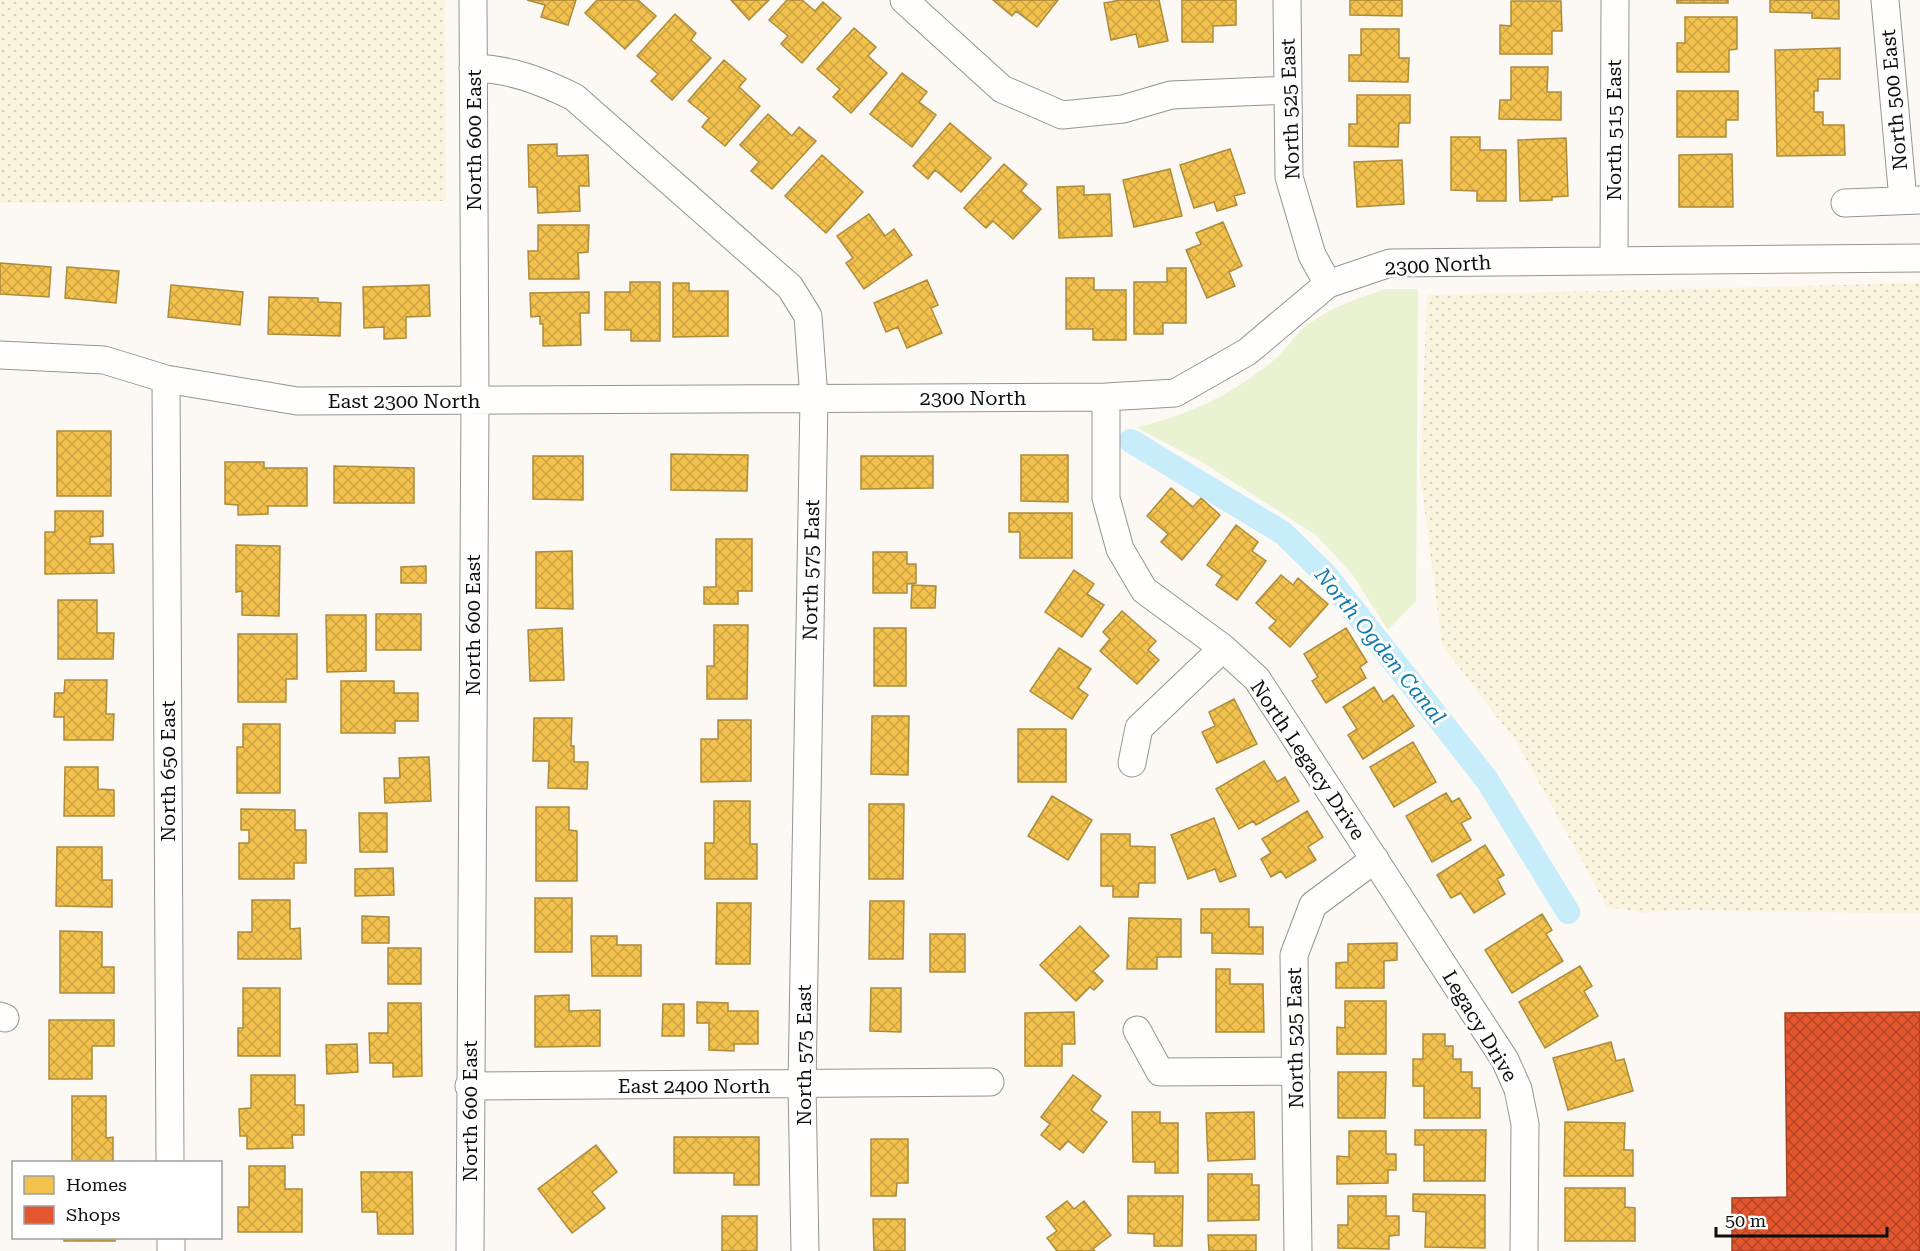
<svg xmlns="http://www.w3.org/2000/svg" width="1920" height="1251" font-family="'Roboto Serif',serif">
<defs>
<pattern id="farmland-dots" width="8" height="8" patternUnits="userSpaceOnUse" patternTransform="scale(1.5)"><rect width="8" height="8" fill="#faf4df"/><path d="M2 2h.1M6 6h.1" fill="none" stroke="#d5d0be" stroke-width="1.8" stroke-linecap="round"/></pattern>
<pattern id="homes-cross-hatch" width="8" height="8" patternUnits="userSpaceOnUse" patternTransform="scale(1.5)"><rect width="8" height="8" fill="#f2c14e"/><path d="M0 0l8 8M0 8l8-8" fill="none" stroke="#cea543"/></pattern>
<pattern id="shops-cross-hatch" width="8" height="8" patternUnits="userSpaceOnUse" patternTransform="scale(1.5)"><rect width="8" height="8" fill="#e4572e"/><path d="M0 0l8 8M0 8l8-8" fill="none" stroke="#b74626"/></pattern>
</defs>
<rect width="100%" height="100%" fill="#fcf9f4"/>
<!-- farmland -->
<path fill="url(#farmland-dots)" d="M0,0h445l1,201 -446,2z
M1920,283v631l-238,-4 -38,3 -37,-6 -88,-161 -77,-101 -22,-171 7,-179z"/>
<!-- grass -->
<path fill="#e9f2d1" d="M1386,289h32l-2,312 -28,29 -36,-56 -36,-39 -111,-71 -69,-37c50,-10 100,-34 139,-68 12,-10 20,-25 32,-34 24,-18 51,-27 79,-36z"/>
<!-- homes -->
<path fill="url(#homes-cross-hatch)" stroke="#ae8b3b" stroke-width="1.5" d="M527,0h49l-8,25 -27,-8 4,-12z
M597,0h41l18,16 -31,33 -40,-36z
M731,0h38l-20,20z
M787,0h15l13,11 8,-9 18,16 -39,45 -21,-19 7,-8 -19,-16z
M993,0h65l-21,27 -21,-16 -4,5z
M1120,0h39l9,41 -29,6 -3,-13 -25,6 -7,-37z
M1182,0h54v25l-23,1v16h-31z
M1350,0h52v16l-52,-1z
M1677,0h51v3h-51z
M1770,0h69v19l-27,-1v-5l-42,-1z
M1511,1h50l1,30h-10v23h-52v-29l11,1z
M675,14l21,19 -5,7 20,18 -39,42 -21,-19 7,-7 -21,-18z
M1685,17h52v32l-8,1v22h-52v-29h8z
M854,28l22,19 -8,9 19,17 -36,40 -18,-16 7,-8 -23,-20z
M1361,29h38v29h10l-1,24 -59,-1v-26h12z
M1840,48v31h-22v12h-4v21h9v13h21l1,30 -68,1 -2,-106z
M724,60l22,19 -7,8 21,19 -35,40 -23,-19 7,-9 -21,-17z
M1511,67h37l-1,25h14v28l-62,-1 1,-19h11z
M902,73l25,19 -8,10 17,13 -24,32 -42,-33z
M1677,91h61v29h-12v17h-49z
M1357,95h53v28h-11l-1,24 -49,-1v-22h8z
M768,114l24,22 7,-9 17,14 -44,48 -21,-18 8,-9 -19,-17z
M950,123l41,35 -30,34 -26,-22 -7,9 -15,-13z
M1451,137h29v13h26v51h-29v-10l-26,-1z
M1566,138l2,58 -16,1v3l-32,1 -2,-61z
M557,144v12l31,-1 1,31h-10l1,25 -42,2 -1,-26h-8l-1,-42z
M1230,149l15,44 -11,3 3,9 -20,6 -3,-9 -20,6 -14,-43z
M1732,154l1,53h-54v-52z
M822,155l41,37 -37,41 -41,-37z
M1402,160l2,44 -47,3 -3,-45z
M1004,164l23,20 -6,7 20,18 -28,30 -20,-18 -7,7 -22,-20z
M1170,169l12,47 -48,11 -11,-47z
M1084,186v9l26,-1 2,42 -53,2 -2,-51z
M869,214l16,22 9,-7 18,26 -48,34 -18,-26 7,-5 -16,-22z
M1223,222l19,44 -13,6 6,14 -28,12 -21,-48 15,-6 -5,-11z
M538,225h51l-1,27 -10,1 1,26h-50l-1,-28h10z
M0,263l51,4 -2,30 -49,-3z
M67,267l52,4 -3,32 -51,-5z
M1167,268h19v55h-23v11h-29v-52h33z
M1066,278h28v12h32v50h-33v-11h-27z
M927,280l11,25 -7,3 11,25 -35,15 -9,-21 -12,5 -12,-29z
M630,282h30v59h-29v-11h-26v-38h25z
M673,283h16v8h39v45l-55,1z
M171,285l72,7 -3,33 -72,-8z
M429,285l1,31 -24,1v21l-22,1v-12l-20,1 -1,-41z
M589,292v21h-9l1,32 -38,1v-22h-3v-8l-9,1 -1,-24z
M269,297l49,1v4l23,1 -1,33 -72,-2z
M57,431h54v65h-54z
M671,454l77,1 -1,36 -76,-1z
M1021,455h47v47l-47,-1z
M533,456h50v44l-50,-1z
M861,456h72v32l-72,1z
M225,462h39v6h43v38h-39v8l-30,1v-10l-13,-1z
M334,466l80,2v35h-80z
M1171,488l22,19 8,-9 19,17 -38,45 -21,-18 7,-8 -21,-18z
M55,511h48v25l-13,1v7h23l1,29 -69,1v-42h10z
M1009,513h63v45h-52v-26h-11z
M1236,525l22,17 -6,9 14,10 -29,39 -21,-15 6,-9 -15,-11z
M716,539h36v52h-14v13h-34v-17h12z
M236,545l44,1 -1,70 -37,-1v-24l-6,1z
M572,551l1,58 -37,-1v-56z
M873,552h34v12h9v19l-9,1v9h-34z
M426,566v17h-25v-16z
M1074,570l20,14 -7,10 17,11 -22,32 -37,-25z
M1281,575l12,10 5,-7 30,26 -38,43 -21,-19 7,-7 -20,-18z
M912,585l24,1 -1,22h-24z
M58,600h39v33h17l-1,26h-55z
M1122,611l34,30 -8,9 11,10 -22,24 -37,-33 10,-12 -7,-7z
M376,614h45v36h-45z
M326,615h40v56l-39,1z
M714,625h34l-1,74h-40v-33h7z
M562,628l2,52 -34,1 -2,-51z
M874,628h32v58h-32z
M1346,628l21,34 -7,5 6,11 -40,25 -14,-22 6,-4 -14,-23z
M238,634h59v45h-11v23h-48z
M1059,648l32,21 -13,19 10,7 -16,24 -42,-28z
M65,680h42l-1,34h8l-1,26h-49v-23h-10l1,-24h9z
M341,681h53v12h24v28h-23v12h-54z
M1374,687l9,15 10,-7 21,31 -51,33 -15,-24 9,-6 -14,-22z
M1234,699l23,45 -40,19 -15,-31 13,-6 -6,-14z
M872,716h37l-1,59 -37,-1z
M534,718h38l-1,28h3v16h14l-1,27 -39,-1 1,-27h-16z
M718,720h33v61l-50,1v-43h17z
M243,724h37v69h-43v-46h6z
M1018,729h48v53h-48z
M1413,742l23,40 -42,25 -24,-40z
M429,757l2,44 -46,2 -1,-25h16l-1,-20z
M1264,761l13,21 8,-5 14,24 -43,24 -3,-4 -14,8 -23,-40z
M65,767h33v22l16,1v26h-50z
M1446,793l6,9 7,-4 12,20 -10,5 10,17 -39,22 -26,-46z
M1052,796l40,24 -24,40 -40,-24z
M714,801h36v43h7v35h-52v-36h9z
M869,804h35l-1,75h-34z
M536,807h33v23l8,1v50h-41z
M241,809l54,1v20h11v33h-12v16h-55v-36h10v-13h-8z
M1307,811l16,26 -15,10 8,13 -30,18 -5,-7 -10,6 -10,-18 10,-6 -9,-14z
M359,813h28v39h-27z
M1214,818l22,58 -16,6 -5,-13 -27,10 -17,-44z
M1101,834h29v12l25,1v36h-16l-1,14h-25v-11h-12z
M1485,845l19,30 -7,4 8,15 -31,19 -13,-20 -10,5 -14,-23z
M57,847h45v33h10v27l-56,-1z
M393,868l1,27 -39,1v-27z
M535,898h37v54h-37z
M252,900h38v29l10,-1 1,31h-63v-27h14z
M870,901h34l-1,58h-34z
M717,903h34l-1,61h-34z
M1201,909h48v18h14v27l-51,-1v-20h-11z
M1542,914l10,16 -6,4 17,27 -51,32 -27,-43z
M362,916l27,1v26h-27z
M1129,918l52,1v38h-24v12h-30z
M1080,926l29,30 -16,15 10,10 -9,9 -4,-3 -14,14 -36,-36z
M60,931l42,1v35h12v26h-54z
M930,934h35v38h-35z
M591,936h26v9h24v31h-49z
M1397,943v17l-13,1v27h-48v-25l12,-1v-18z
M388,948h33v36h-33z
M1580,966l12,20 -8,5 14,25 -53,32 -26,-46z
M1216,969h14v15h33l1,48h-48z
M243,988h37v68h-42v-28h5z
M871,988h30v44l-31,-1z
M569,995v16l31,-1v36l-65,1v-51z
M1345,1001h41v53h-49v-27l8,1z
M697,1002l31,1v8h30v33h-24v7l-25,-1v-27h-12z
M388,1003h33l1,73 -29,1v-14h-23l-1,-30h19z
M663,1004h21v32h-22z
M1074,1012l1,32h-13v22h-37v-53z
M49,1020h65v26h-22v33h-43z
M1423,1034h22v12h8v13h8v13h11v16h8v30h-56v-32h-11v-27h10z
M1611,1042l5,19 8,-2 9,32 -65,19 -15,-52z
M357,1044l1,28 -31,2 -1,-29z
M1338,1072h48l-1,46h-47z
M251,1075h44v30h9v30h-12l1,13 -46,1v-13h-7l-1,-27 12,-1z
M1073,1075l28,21 -10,14 16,12 -24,31 -15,-12 -8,9 -19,-15 9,-11 -9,-7z
M72,1096h34v42l7,-1v25h-41z
M1132,1112h28v11h18v50h-23v-11h-22z
M1254,1112l1,47 -47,2 -2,-48z
M1565,1122l60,1 -1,27h9v26h-69z
M1415,1130h71l-1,51h-61v-36h-9z
M1349,1131h37v23h10v16h-8v13l-51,1v-28l12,1z
M674,1137h85v48h-25v-12h-60z
M871,1139h37v44h-11l-1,13h-25z
M596,1145l21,27 -25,20 13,16 -33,25 -34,-44z
M249,1166h36v23h17v43h-64v-25h11z
M361,1172h51l1,62h-35l-1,-22h-15z
M1208,1174h44v11h7v35l-51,1z
M1565,1188h60v19l10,1v33h-70z
M1413,1194l72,1v53l-60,-1 1,-35 -13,-1z
M1128,1196h55l-1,50h-28v-12l-26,-1z
M1348,1196h38v20h13v19l-10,1v13l-51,-1v-23h10z
M1067,1201l7,8 10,-8 27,34 -18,14 2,2h-38l-10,-13 10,-7 -11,-14z
M722,1216h35v35h-35z
M873,1219h32v32h-31z
M1208,1235h48v16h-47z
M64,1238h51v3h-51z"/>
<!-- shops -->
<path fill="url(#shops-cross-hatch)" stroke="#a44124" stroke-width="1.5" d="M1920,1012v239h-188v-53l55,-1 -2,-184z"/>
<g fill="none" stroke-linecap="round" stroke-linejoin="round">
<!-- canal -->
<path stroke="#c6edf9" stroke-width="24" d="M1131,441l152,92 42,41 162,206 81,132"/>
<!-- minor casing -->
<g stroke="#959492" stroke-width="29">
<path id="minor" d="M904,0l98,89 60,26 61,-6 48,-14 116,-5
M1287,0l2,177 23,78 16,29
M1885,0l18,200
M473,68c38,1 68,13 101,29l216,190 18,29 6,83 -12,686 3,166
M1845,203l75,-3
M1614,260l1,-260
M0,355l104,5 62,19 131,22 809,-4 69,-4 72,-41 81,-68 62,-21 530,-5
M166,379l4,783
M1106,397v101l14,51 24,41 79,58 34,31 248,381 13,29 7,35 -1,127
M1132,763l7,-35 84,-80
M0,1016l5,2
M1137,1030l23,42 136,-1
M469,1086l521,-4
M171,1238v13
M470,1251l5,-850 -2,-401
M1298,1251l-4,-296 19,-50 62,-46"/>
</g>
<!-- minor -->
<use href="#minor" stroke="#fffefd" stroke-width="27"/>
</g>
<g text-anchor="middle" stroke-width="6" stroke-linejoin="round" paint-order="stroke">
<!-- street labels -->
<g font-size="20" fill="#0e0e0e" stroke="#fff">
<text transform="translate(1894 100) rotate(-95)" y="7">North 500 East</text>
<text transform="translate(1290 109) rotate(-92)" y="7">North 525 East</text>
<text transform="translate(1614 130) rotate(-90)" y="7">North 515 East</text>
<text transform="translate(474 140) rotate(-90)" y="7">North 600 East</text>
<text transform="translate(1438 265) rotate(-3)" y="7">2300 North</text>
<text x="973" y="405">2300 North</text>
<text x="404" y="408">East 2300 North</text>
<text transform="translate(811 570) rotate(-89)" y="7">North 575 East</text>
<text transform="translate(473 625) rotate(-90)" y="7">North 600 East</text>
<text transform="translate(1308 760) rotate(56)" y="7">North Legacy Drive</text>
<text transform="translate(168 771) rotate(-90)" y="7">North 650 East</text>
<text transform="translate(1480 1026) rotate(59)" y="7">Legacy Drive</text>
<text transform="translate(1295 1038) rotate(-91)" y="7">North 525 East</text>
<text transform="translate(804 1055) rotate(-90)" y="7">North 575 East</text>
<text x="694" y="1093">East 2400 North</text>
<text transform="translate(470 1111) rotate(-90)" y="7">North 600 East</text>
</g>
<!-- water labels -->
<g font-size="21" font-style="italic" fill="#0c7aac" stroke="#fff">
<text transform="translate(1380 646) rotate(51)" y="7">North Ogden Canal</text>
</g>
</g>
<!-- legend -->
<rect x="12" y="1161" width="210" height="78" fill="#ffffff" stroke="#9f9f9f" stroke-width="1.5"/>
<rect x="24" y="1176" width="30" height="18" fill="#f2c14e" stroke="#9f9f9f" stroke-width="1.5"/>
<text x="66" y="1191" font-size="18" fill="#0e0e0e">Homes</text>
<rect x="24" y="1206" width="30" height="18" fill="#e4572e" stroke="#9f9f9f" stroke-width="1.5"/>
<text x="66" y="1221" font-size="18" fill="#0e0e0e">Shops</text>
<!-- scale -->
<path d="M1716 1227v9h171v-9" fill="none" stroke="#0e0e0e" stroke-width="3"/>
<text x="1725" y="1227" font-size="18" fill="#0e0e0e" stroke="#ffffff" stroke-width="4.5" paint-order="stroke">50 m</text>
</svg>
